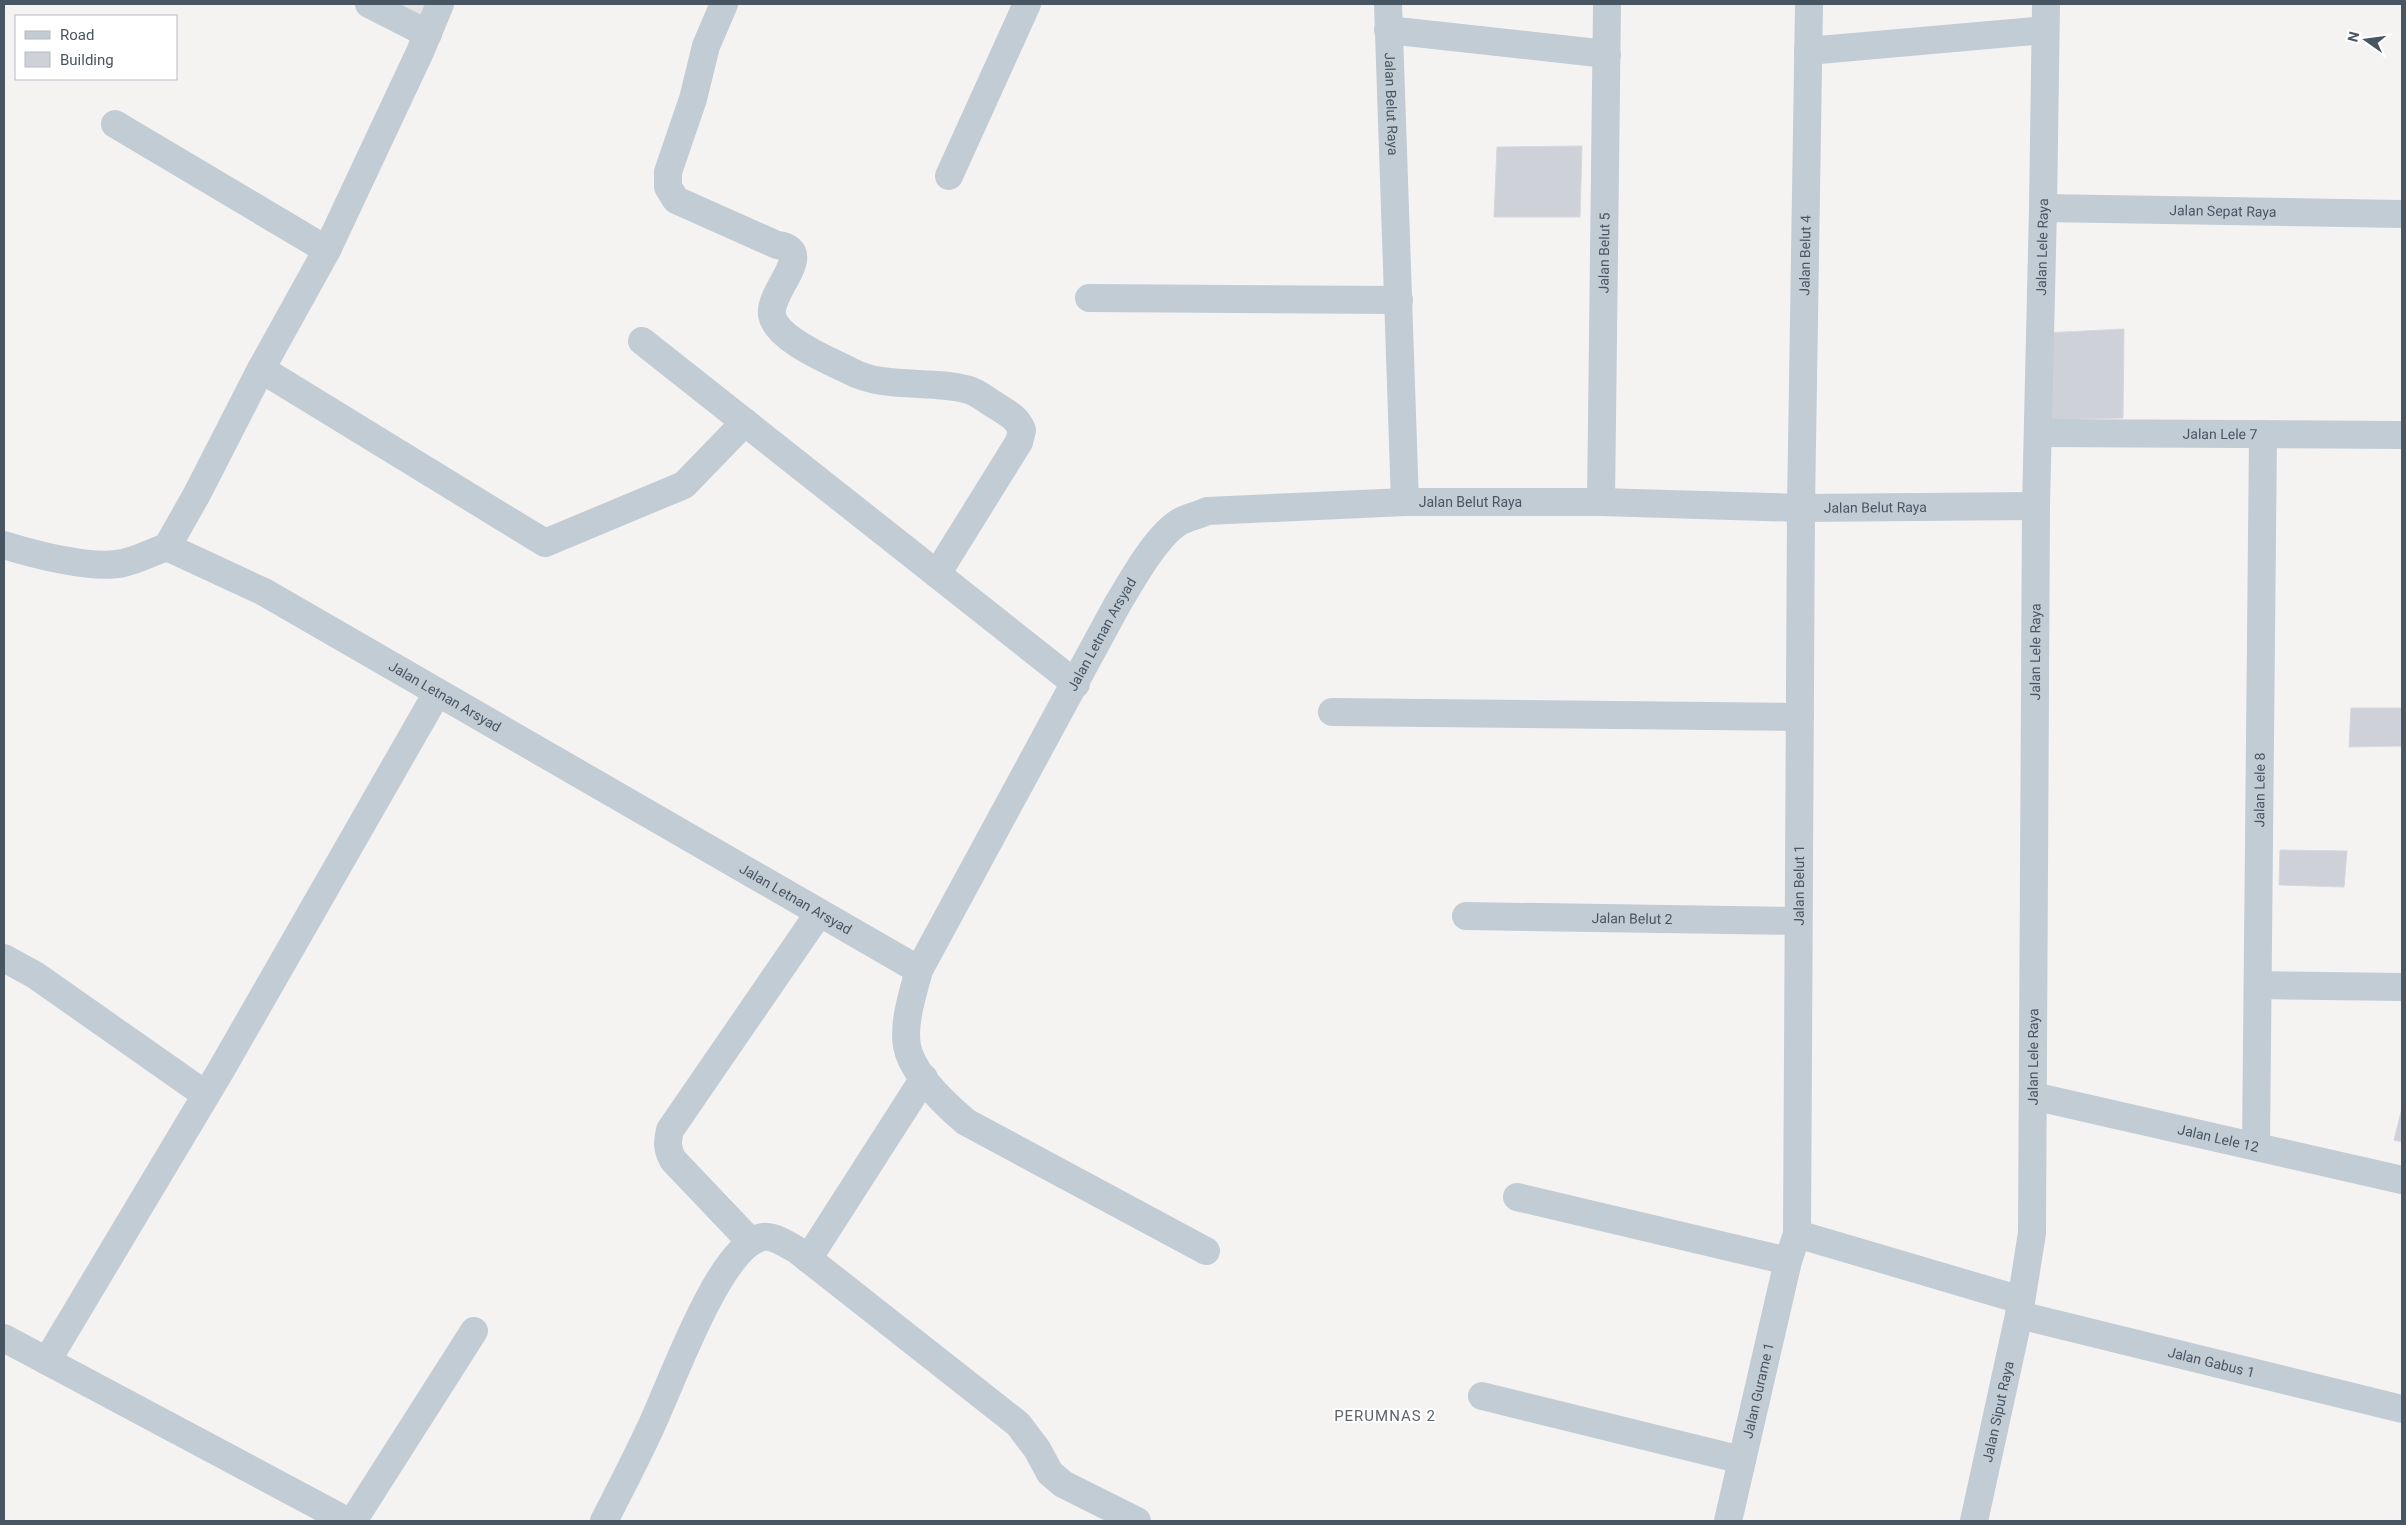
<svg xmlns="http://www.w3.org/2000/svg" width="2406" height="1525" font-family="Roboto,sans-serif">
<rect width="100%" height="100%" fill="#f5f3f2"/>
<!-- education -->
<path fill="#e6e3e4" d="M390,4h39l-7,16z"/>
<!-- building -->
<path fill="#ced1d8" stroke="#d6d8de" d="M1582,146l-2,71h-86l3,-70z
M2124,329l-1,89 -79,2v-87z
M2351,708h51v38l-53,1z
M2280,850l67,1 -3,36 -65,-2z
M2402,1108v34l-8,-2z"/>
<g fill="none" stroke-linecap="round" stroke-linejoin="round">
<!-- minor -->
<g stroke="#c2ccd5" stroke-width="28">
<path d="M369,4l59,30"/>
<path d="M724,4l-18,42 -13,53 -25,73v15l8,13 101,45c41,5 -9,46 -5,70 4,24 58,46 78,56 35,19 82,8 119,19 10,3 20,12 29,17 11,7 19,11 24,23l-3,12 -82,132"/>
<path id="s1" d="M1388,4l17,498"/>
<path d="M1388,30l219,24"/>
<path d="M1808,51l237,-21"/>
<path d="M115,124l212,126"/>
<path d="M949,176l78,-172"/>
<path id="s2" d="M2043,208l359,6"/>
<path d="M1089,298l310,2"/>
<path d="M642,341l434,343"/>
<path d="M261,369l284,174 139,-58 61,-63"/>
<path id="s3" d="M2038,433l364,2"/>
<path id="s4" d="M1601,502l6,-498"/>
<path id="s5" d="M4,545c29,9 89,25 119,18 15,-3 29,-11 44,-16l97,45 655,378"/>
<path d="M167,547l30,-53 64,-125 66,-119 93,-198 20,-48"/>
<path d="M1332,712l468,5"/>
<path id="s6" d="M1466,916l332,5"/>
<path d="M4,958l31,17 171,120"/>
<path d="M2258,985l144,2"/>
<path id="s7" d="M2033,1096l369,84"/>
<path id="s8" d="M2256,1146l7,-712"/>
<path d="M1517,1197l271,64"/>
<path d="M1797,1234l224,66"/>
<path d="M751,1242l-78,-82c-6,-11 -6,-18 -3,-30l149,-217"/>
<path id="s9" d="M1206,1251l-240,-129c-20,-17 -54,-48 -59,-76 -4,-24 6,-53 12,-76l198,-365c14,-23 40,-71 64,-84 8,-4 18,-6 26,-10l198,-9h196l200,6 235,-2"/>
<path d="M808,1259l116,-181"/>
<path id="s10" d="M2019,1315l383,94"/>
<path d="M4,1338l343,183"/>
<path d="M47,1361l174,-291 216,-377"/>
<path d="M1482,1396l260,64"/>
<path d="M353,1521l121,-190"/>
<path d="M604,1521c15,-29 30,-58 44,-88 21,-42 68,-180 111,-195 12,-5 27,6 38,12l221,174 19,25 13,24 13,11 74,37"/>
<path id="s11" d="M1728,1521l60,-260 9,-27 4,-726 8,-504"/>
<path id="s12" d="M1974,1521l45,-206 13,-82 4,-727 7,-298 3,-204"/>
</g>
</g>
<g text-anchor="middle" stroke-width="4" stroke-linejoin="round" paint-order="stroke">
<!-- street labels -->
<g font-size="14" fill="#485563" stroke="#fff">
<text dy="5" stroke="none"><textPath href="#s1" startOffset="100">Jalan Belut Raya</textPath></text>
<text dy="5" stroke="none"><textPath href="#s2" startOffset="180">Jalan Sepat Raya</textPath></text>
<text dy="5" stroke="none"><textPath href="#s12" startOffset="1280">Jalan Lele Raya</textPath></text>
<text dy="5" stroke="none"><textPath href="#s4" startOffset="249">Jalan Belut 5</textPath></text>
<text dy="5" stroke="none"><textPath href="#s11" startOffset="1274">Jalan Belut 4</textPath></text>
<text dy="5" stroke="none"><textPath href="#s3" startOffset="182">Jalan Lele 7</textPath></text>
<text dy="5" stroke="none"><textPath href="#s9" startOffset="1261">Jalan Belut Raya</textPath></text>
<text dy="5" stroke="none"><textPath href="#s9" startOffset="1666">Jalan Belut Raya</textPath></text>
<text dy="5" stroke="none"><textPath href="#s9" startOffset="830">Jalan Letnan Arsyad</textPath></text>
<text dy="5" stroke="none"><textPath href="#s12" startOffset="875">Jalan Lele Raya</textPath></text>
<text dy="5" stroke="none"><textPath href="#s5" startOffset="484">Jalan Letnan Arsyad</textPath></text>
<text dy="5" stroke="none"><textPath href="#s8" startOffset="356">Jalan Lele 8</textPath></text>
<text dy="5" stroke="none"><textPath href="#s11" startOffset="644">Jalan Belut 1</textPath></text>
<text dy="5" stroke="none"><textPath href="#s5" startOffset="889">Jalan Letnan Arsyad</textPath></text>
<text dy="5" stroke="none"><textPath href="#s6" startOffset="166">Jalan Belut 2</textPath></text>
<text dy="5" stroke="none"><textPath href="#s12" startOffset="470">Jalan Lele Raya</textPath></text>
<text dy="5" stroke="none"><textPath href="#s7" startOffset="190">Jalan Lele 12</textPath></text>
<text dy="5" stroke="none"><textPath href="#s10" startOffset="198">Jalan Gabus 1</textPath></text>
<text dy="5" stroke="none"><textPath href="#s11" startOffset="134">Jalan Gurame 1</textPath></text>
<text dy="5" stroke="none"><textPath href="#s12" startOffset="112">Jalan Siput Raya</textPath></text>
</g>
<!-- neighbourhood labels -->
<g font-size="15" letter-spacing="1" fill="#5e6269" stroke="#fff">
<text x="1385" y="1421">PERUMNAS 2</text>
</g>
</g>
<!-- border -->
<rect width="2406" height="1525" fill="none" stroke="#485563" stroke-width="10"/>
<!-- legend -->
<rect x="15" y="15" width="162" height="65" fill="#ffffff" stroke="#b6bbc1"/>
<rect x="25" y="31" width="25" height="8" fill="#c2ccd5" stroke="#b6bbc1"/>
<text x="60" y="40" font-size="15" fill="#485563">Road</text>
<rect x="25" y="52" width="25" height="15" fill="#ced1d8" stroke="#b6bbc1"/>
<text x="60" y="65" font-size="15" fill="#485563">Building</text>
<!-- north arrow -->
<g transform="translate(2366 40) rotate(284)" stroke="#ffffff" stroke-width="4" paint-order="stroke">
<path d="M0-4L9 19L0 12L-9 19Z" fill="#485563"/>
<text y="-8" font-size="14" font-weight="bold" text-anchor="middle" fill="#485563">N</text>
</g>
</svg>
